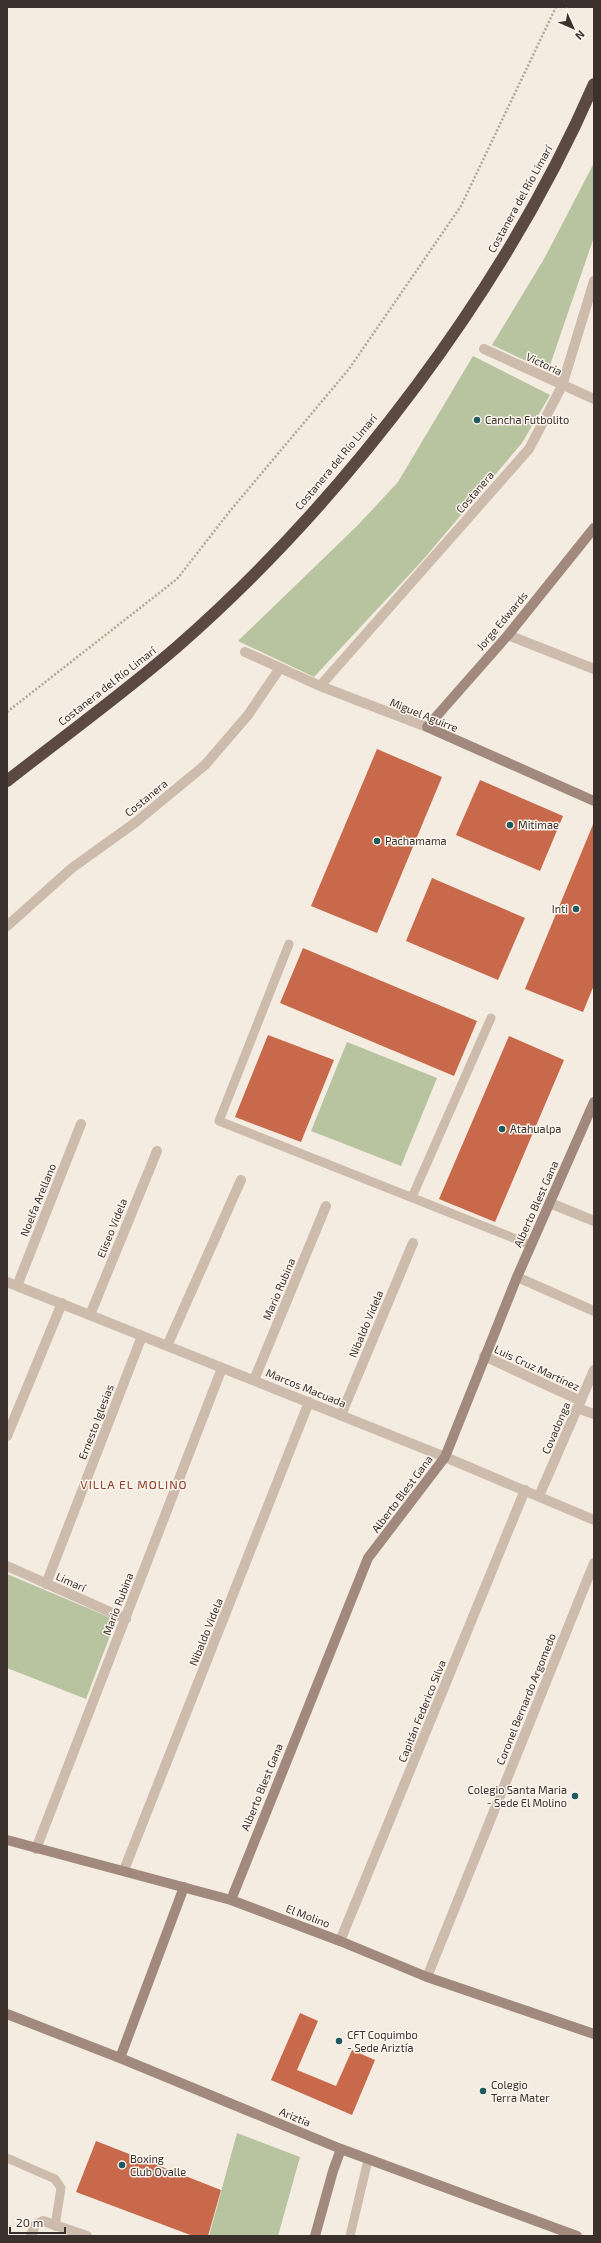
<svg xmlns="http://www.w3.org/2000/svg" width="601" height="2243" font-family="'Exo 2',sans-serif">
<rect width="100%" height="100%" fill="#f4ebe1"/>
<!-- green -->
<path fill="#b8c4a0" d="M594,163v74l-46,134 -56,-26 52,-86z
M473,356l77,39 -28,48 -100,118 -108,116 -76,-36 120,-116 40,-43z
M347,1042l90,36 -36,88 -90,-35z
M7,1574l109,46 -30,79 -79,-31z
M237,2133l63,24 -22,79h-69z"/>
<!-- building -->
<path fill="#c8694b" d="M377,749l65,28 -65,156 -66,-27z
M480,780l83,36 -23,55 -84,-36z
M594,822v163l-11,27 -58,-23z
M432,878l93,40 -27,62 -92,-39z
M303,948l174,73 -23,55 -174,-73z
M268,1035l66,25 -33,82 -66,-25z
M509,1036l55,24 -69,162 -56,-23z
M300,2013l18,8 -21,49 39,16 16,-36 23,10 -23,55 -81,-35z
M96,2141l125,49 -13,46h-15l-117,-44z"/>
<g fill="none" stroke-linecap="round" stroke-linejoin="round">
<!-- path -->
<path stroke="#b9a596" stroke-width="2.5" stroke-dasharray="2 2" stroke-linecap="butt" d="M7,712l170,-133 53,-68 119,-142 112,-163 95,-199"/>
<!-- lane -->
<path stroke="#cdbbac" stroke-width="9" d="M289,944l-70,177 312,124
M412,1197l79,-179
M7,2158l48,21 6,9 -6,38
M350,2236l18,-76"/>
<!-- street -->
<path stroke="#cdbbac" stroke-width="10" d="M484,349l110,50
M508,635l86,34
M245,652l75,34 107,41
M320,686l209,-237 33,-63 32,-105
M7,926l65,-58 64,-46 69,-57 43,-50 32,-47
M550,1203l44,18
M517,1277l77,34
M7,1282l438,175 149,63
M17,1286l64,-162
M90,1315l67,-164
M167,1346l74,-166
M484,1356l97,45
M254,1380l72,-174
M577,1408l17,6
M341,1415l72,-172
M7,1436l55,-133
M539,1496l55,-126
M7,1566l119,53
M46,1584l96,-248
M36,1849l186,-481
M124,1870l185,-468
M340,1941l185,-451
M427,1977l167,-414
M31,2236l4,-11 8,-4 44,15"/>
<!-- secondary -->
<path stroke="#a18a7d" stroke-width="10" d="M594,528l-86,107 -81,92 167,74
M7,1840l224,60 109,41 87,36 167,57
M231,1900l137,-342 77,-101 72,-180 77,-175
M7,2014l113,44 221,91 236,87
M120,2058l64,-171
M315,2236l18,-65 8,-22"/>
<!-- highway -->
<path stroke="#5c4a42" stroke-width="12" d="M7,781c57,-45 116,-87 171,-135 168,-147 327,-357 416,-562"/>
</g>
<!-- markers -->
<g fill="#1f5a5e" stroke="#fbf5ee" stroke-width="1.5">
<circle cx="477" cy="420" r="4"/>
<circle cx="510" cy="825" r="4"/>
<circle cx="377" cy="841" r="4"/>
<circle cx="576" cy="909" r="4"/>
<circle cx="502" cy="1129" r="4"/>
<circle cx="575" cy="1796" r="4"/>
<circle cx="339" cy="2041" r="4"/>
<circle cx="483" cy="2091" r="4"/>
<circle cx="122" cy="2165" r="4"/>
</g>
<g text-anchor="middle" stroke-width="3" stroke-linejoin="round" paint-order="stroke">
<!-- street labels -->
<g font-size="11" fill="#3b302b" stroke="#fbf5ee">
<text transform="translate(520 199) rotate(-61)" y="4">Costanera del Río Limarí</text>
<text transform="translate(544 364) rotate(25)" y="4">Victoria</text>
<text transform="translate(336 462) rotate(-50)" y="4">Costanera del Río Limarí</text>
<text transform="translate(475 492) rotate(-49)" y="4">Costanera</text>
<text transform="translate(502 621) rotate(-50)" y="4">Jorge Edwards</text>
<text transform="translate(107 686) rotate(-38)" y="4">Costanera del Río Limarí</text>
<text transform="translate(424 715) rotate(22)" y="4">Miguel Aguirre</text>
<text transform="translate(146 798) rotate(-39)" y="4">Costanera</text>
<text transform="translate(38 1200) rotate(-68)" y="4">Noelfa Arellano</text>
<text transform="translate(536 1204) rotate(-66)" y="4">Alberto Blest Gana</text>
<text transform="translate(112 1228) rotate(-68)" y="4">Eliseo Videla</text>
<text transform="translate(279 1289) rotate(-67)" y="4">Mario Rubina</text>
<text transform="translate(366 1324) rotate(-67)" y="4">Nibaldo Videla</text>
<text transform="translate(537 1368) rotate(25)" y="4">Luis Cruz Martínez</text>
<text transform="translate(306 1388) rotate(22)" y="4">Marcos Macuada</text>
<text transform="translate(96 1422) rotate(-69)" y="4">Ernesto Iglesias</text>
<text transform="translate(556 1428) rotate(-67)" y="4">Covadonga</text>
<text transform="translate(402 1494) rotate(-53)" y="4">Alberto Blest Gana</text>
<text transform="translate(71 1582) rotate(24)" y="4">Limarí</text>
<text transform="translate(118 1604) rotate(-69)" y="4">Mario Rubina</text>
<text transform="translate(206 1632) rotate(-68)" y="4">Nibaldo Videla</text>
<text transform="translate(526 1699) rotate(-68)" y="4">Coronel Bernardo Argomedo</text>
<text transform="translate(422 1711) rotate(-68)" y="4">Capitán Federico Silva</text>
<text transform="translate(262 1787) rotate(-68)" y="4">Alberto Blest Gana</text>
<text transform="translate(308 1916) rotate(21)" y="4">El Molino</text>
<text transform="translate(295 2117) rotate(22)" y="4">Ariztía</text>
</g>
<!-- poi labels -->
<g font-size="11" fill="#3b302b" stroke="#fbf5ee" text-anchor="start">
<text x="485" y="424">Cancha Futbolito</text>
<text x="518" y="829">Mitimae</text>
<text x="385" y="845">Pachamama</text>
<text x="568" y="913" text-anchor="end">Inti</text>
<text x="510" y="1133">Atahualpa</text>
<text x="567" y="1794" text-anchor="end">Colegio Santa Maria<tspan x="567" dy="13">- Sede El Molino</tspan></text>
<text x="347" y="2039">CFT Coquimbo<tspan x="347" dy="13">- Sede Ariztía</tspan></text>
<text x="491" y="2089">Colegio<tspan x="491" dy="13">Terra Mater</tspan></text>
<text x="130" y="2163">Boxing<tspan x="130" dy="13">Club Ovalle</tspan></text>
</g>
<!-- neighbourhood labels -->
<g font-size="12" letter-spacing="1" fill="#8c3b22" stroke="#fbf5ee">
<text x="134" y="1489">VILLA EL MOLINO</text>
</g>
</g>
<!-- border -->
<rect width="601" height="2243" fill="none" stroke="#3b302b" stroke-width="16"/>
<!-- north arrow -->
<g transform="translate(573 28) rotate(135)" stroke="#fbf5ee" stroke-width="3" paint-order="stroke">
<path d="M0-3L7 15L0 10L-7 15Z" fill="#3b302b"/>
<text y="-6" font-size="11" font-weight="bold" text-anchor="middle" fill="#3b302b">N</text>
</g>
<!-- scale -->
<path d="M10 2227v6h55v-6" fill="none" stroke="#3b302b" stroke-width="2"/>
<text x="16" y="2227" font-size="12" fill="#3b302b" stroke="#fbf5ee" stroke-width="3" paint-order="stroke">20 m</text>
</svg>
